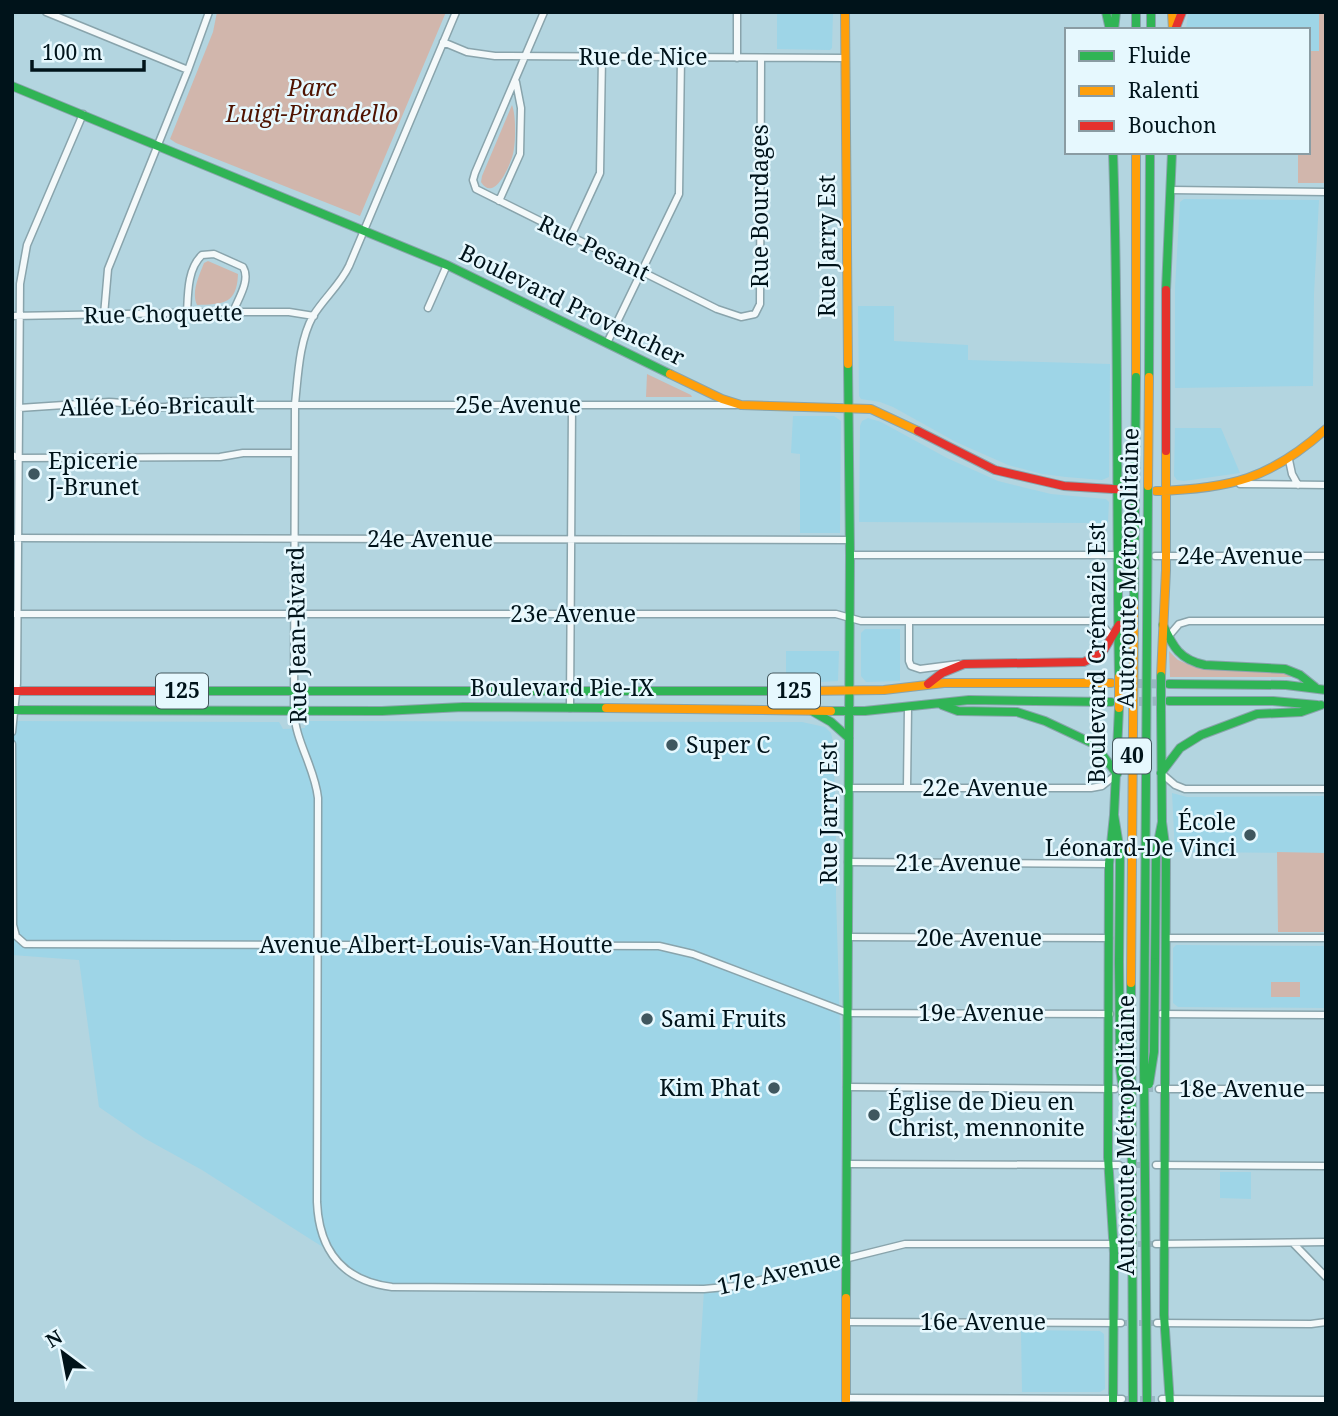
<svg xmlns="http://www.w3.org/2000/svg" width="1338" height="1416" font-family="'Noto Serif',serif">
<rect width="100%" height="100%" fill="#b3d5e0"/>
<!-- built -->
<path fill="#9ed5e7" d="M777,12h56l-1,36 -2,2 -53,-1z
M1188,12h131v39h-11v-21h-122z
M1184,199l135,1 -5,94 -1,92 -138,2v-100l5,-86z
M858,306h36v35l74,4v15l142,4 -1,113 -7,3 -36,-3 -24,-3 -34,-9 -52,-23 -63,-35 -13,-5 -19,-3 -2,-3z
M793,416h41l7,5 -1,112h-40v-79l-9,-1z
M868,418l13,4 66,36 51,23 53,13 55,5 3,3 -1,21 -249,-1 1,-96 2,-5z
M1175,428h46l19,45 -56,8 -7,-1 -3,-4z
M865,629h35v52l-34,1 -5,-6v-43z
M786,651h53l-1,30 -52,3z
M12,721l267,1 4,7 22,-1 1,-7h23l473,1 23,5 6,6 2,9 3,75v79l11,362 -1,146h-149l7,-114 -301,-3 -48,-11 -26,-25 -127,-81 -58,-32 -45,-31 -20,-147 -67,-5z
M1172,793l15,4 139,-1v57l-151,-1z
M1176,945l150,1v62l-148,-1 -5,-4v-55z
M1220,1172h31v27l-31,-1z
M1021,1330l79,1 4,3 1,55 -5,3h-78z"/>
<!-- green -->
<path fill="#d1b6ac" d="M217,12h229l-86,204 -184,-73 -6,-4 43,-107z
M1319,12h7v171h-28v-31h10v-101h11z
M512,105c4,10 4,36 1,49 -3,12 -19,49 -32,28l1,-6z
M208,261l30,13c-1,31 -16,30 -41,31 -6,-13 2,-29 7,-42z
M647,374l44,21 1,2h-46z
M1169,651l9,9 14,6 88,5 17,6h-127z
M1277,852l49,1v79h-48z
M1271,982h29v15h-29z"/>
<g fill="none" stroke-linecap="round" stroke-linejoin="round">
<!-- street-tunnel -->
<path stroke="#98b8c2" stroke-width="6" stroke-dasharray="6 3" stroke-linecap="butt" d="M1129,1089h30
M1119,1165h29
M1120,1244h36
M1121,1323h36
M1122,1399h40"/>
<!-- primary-tunnel -->
<path stroke="#98b8c2" stroke-width="9" stroke-dasharray="9 4.5" stroke-linecap="butt" d="M1111,683l56,1
M1112,702l56,-1"/>
<!-- street casing -->
<g stroke="#89a4ac" stroke-width="9">
<path id="street" d="M46,12l142,58
M456,12l-107,254c-9,19 -25,32 -36,50 -14,25 -15,60 -18,88l-1,307c1,30 21,57 24,87l-1,404c2,49 26,79 75,85l312,2 32,-3 169,-42h215
M544,12l-69,161 -2,7 3,9 241,120 24,8 14,-3 5,-10 1,-246
M737,12v46
M443,42l24,10 28,4 350,2
M1171,190l155,2
M499,201l21,-47 1,-46 -5,-26
M571,236l29,-63 2,-116
M428,308l19,-43
M187,314c1,-19 0,-45 15,-59l12,-1 29,13c8,13 -5,32 -10,45
M104,315l4,-46 80,-199 21,-58
M12,316l221,-4h56l25,4
M607,343l72,-149 2,-137
M19,408l90,-6c24,0 51,12 74,0l61,-1 9,4h483
M12,455l6,3 202,-1 23,-4h51
M1289,460l3,14 6,11
M1240,484l86,1
M12,538l837,2
M850,555h278
M1155,556h171
M12,614h824l25,7h231l10,4 10,12
M909,621v40l2,5 9,3 39,-5
M1167,638l12,-14 10,-3h137
M570,708l2,-303
M12,732l5,-49 3,-399 7,-39 56,-131
M12,744l1,181 3,11 9,8 634,2 34,8 155,59 262,1
M1161,773l14,12 10,4h141
M907,787l1,-79
M849,788h242l11,-2 15,-12
M848,862l261,2
M848,937l261,1
M1166,938h160
M1161,1014l165,1
M847,1087l268,2
M1159,1089h167
M847,1164l272,1
M1156,1165l170,1
M1293,1243l33,34
M1156,1244l170,-2
M846,1322l275,1
M1157,1323l154,1 15,-2
M846,1398l276,1
M1162,1399l164,1"/>
</g>
<!-- fast casing -->
<g stroke="#89a4ac" stroke-width="10">
<path id="fast" d="M1106,12l4,18
M1136,12v18
M1151,12v18
M1114,30l2,-18
M12,86l435,179 223,109
M1113,152c6,175 3,350 6,525
M1166,290l6,-138
M1149,377l1,-225
M1163,625c10,22 17,35 42,40l80,4 15,6 15,12
M1169,684l117,1 40,5
M199,691h604
M1169,701h104l44,4
M942,705l16,6 59,1 28,9 49,23 23,30
M1161,708l1,114 4,30 -2,463 6,89
M12,710l370,1 81,-4 143,1
M812,711l19,11 18,16
M831,711h34l104,-11 142,2
M1161,773l19,-25 21,-13 56,-21 44,-2 20,-7
M1114,815l6,37 -1,110
M1155,962l1,-109 6,-31
M846,1298l4,-743 -2,-191
M1113,1404l1,-151 -6,-96 1,-293 5,-49 5,-107"/>
</g>
<!-- slow casing -->
<g stroke="#89a4ac" stroke-width="10">
<path id="slow" d="M845,12l3,352
M1172,12l1,18
M1136,152v225
M670,374l52,25 19,6 130,4 47,22
M1156,491c74,-2 114,-12 170,-62
M1161,676l5,-106v-119
M803,691l81,-1 60,-7h167
M606,708l225,3
M846,1404v-106"/>
</g>
<!-- jam casing -->
<g stroke="#89a4ac" stroke-width="10">
<path id="jam" d="M1175,30l7,-18
M918,431l77,39 69,16 64,4
M1166,451v-161
M928,684l14,-11 22,-9 120,-2 18,-9 17,-28
M12,691h187"/>
</g>
<!-- street -->
<use href="#street" stroke="#f4f9fa" stroke-width="6"/>
<!-- fast -->
<use href="#fast" stroke="#30b455" stroke-width="8"/>
<!-- slow -->
<use href="#slow" stroke="#ff9f0a" stroke-width="8"/>
<!-- jam -->
<use href="#jam" stroke="#e5322d" stroke-width="8"/>
<!-- fast-bridge casing -->
<g stroke="#89a4ac" stroke-width="10" stroke-linecap="butt">
<path id="fast-bridge" d="M1134,604l2,-227
M1161,676v32
M1119,962l1,106 4,30
M1131,983l2,421
M1149,1084l5,-32 1,-90
M1147,1404l-3,-337 4,-581"/>
</g>
<!-- slow-bridge casing -->
<g stroke="#89a4ac" stroke-width="10" stroke-linecap="butt">
<path id="slow-bridge" d="M1148,486l1,-109
M1119,677v31
M1131,983l3,-379"/>
</g>
<!-- fast-bridge -->
<use href="#fast-bridge" stroke="#30b455" stroke-width="8"/>
<!-- slow-bridge -->
<use href="#slow-bridge" stroke="#ff9f0a" stroke-width="8"/>
</g>
<!-- markers -->
<g fill="#3f575f" stroke="#e6f8fe" stroke-width="2.5">
<circle cx="34" cy="474" r="7"/>
<circle cx="672" cy="745" r="7"/>
<circle cx="1250" cy="835" r="7"/>
<circle cx="647" cy="1019" r="7"/>
<circle cx="774" cy="1088" r="7"/>
<circle cx="874" cy="1115" r="7"/>
</g>
<g text-anchor="middle" stroke-width="5" stroke-linejoin="round" paint-order="stroke">
<!-- shield labels -->
<g fill="#e6f8fe" stroke="#45585e" stroke-width="2">
<rect x="156" y="673.5" width="52" height="35" rx="5"/>
<rect x="768" y="673.5" width="52" height="35" rx="5"/>
<rect x="1113" y="738.5" width="38" height="35" rx="5"/>
</g>
<g font-size="21" font-weight="bold" fill="#00131a">
<text x="182" y="698">125</text>
<text x="794" y="698">125</text>
<text x="1132" y="763">40</text>
</g>
<!-- street labels -->
<g font-size="23" fill="#00131a" stroke="#e6f8fe">
<text x="643" y="65">Rue de Nice</text>
<text transform="translate(760 206) rotate(-90)" y="8">Rue Bourdages</text>
<text transform="translate(827 246) rotate(-90)" y="8">Rue Jarry Est</text>
<text transform="translate(594 248) rotate(26)" y="8">Rue Pesant</text>
<text transform="translate(572 305) rotate(26)" y="8">Boulevard Provencher</text>
<text transform="translate(163 314) rotate(-1)" y="8">Rue Choquette</text>
<text x="518" y="413">25e Avenue</text>
<text transform="translate(157 406) rotate(-1)" y="8">Allée Léo-Bricault</text>
<text x="430" y="547">24e Avenue</text>
<text x="1240" y="564">24e Avenue</text>
<text transform="translate(1128 568) rotate(-89)" y="8">Autoroute Métropolitaine</text>
<text x="573" y="622">23e Avenue</text>
<text transform="translate(297 635) rotate(-91)" y="8">Rue Jean-Rivard</text>
<text transform="translate(1097 653) rotate(-90)" y="8">Boulevard Crémazie Est</text>
<text x="562" y="696">Boulevard Pie-IX</text>
<text x="985" y="796">22e Avenue</text>
<text transform="translate(829 813) rotate(-90)" y="8">Rue Jarry Est</text>
<text x="958" y="871">21e Avenue</text>
<text x="979" y="946">20e Avenue</text>
<text x="436" y="953">Avenue Albert-Louis-Van Houtte</text>
<text x="981" y="1021">19e Avenue</text>
<text x="1242" y="1097">18e Avenue</text>
<text transform="translate(1126 1135) rotate(-90)" y="8">Autoroute Métropolitaine</text>
<text transform="translate(779 1273) rotate(-13)" y="8">17e Avenue</text>
<text x="983" y="1330">16e Avenue</text>
</g>
<!-- park labels -->
<g font-size="23" font-style="italic" fill="#4f1300" stroke="#e6f8fe">
<text x="312" y="96">Parc<tspan x="312" dy="26">Luigi-Pirandello</tspan></text>
</g>
<!-- poi labels -->
<g font-size="23" fill="#00131a" stroke="#e6f8fe" text-anchor="start">
<text x="48" y="469">Epicerie<tspan x="48" dy="26">J-Brunet</tspan></text>
<text x="686" y="753">Super C</text>
<text x="1236" y="830" text-anchor="end">École<tspan x="1236" dy="26">Léonard-De Vinci</tspan></text>
<text x="661" y="1027">Sami Fruits</text>
<text x="760" y="1096" text-anchor="end">Kim Phat</text>
<text x="888" y="1110">Église de Dieu en<tspan x="888" dy="26">Christ, mennonite</tspan></text>
</g>
</g>
<!-- border -->
<rect width="1338" height="1416" fill="none" stroke="#00131a" stroke-width="28"/>
<!-- legend -->
<rect x="1065" y="28" width="245" height="126" fill="#e6f8fe" stroke="#8a9ca3" stroke-width="2"/>
<rect x="1079" y="51" width="35" height="10" fill="#30b455" stroke="#8a9ca3" stroke-width="2"/>
<text x="1128" y="63" font-size="21" fill="#00131a">Fluide</text>
<rect x="1079" y="86" width="35" height="10" fill="#ff9f0a" stroke="#8a9ca3" stroke-width="2"/>
<text x="1128" y="98" font-size="21" fill="#00131a">Ralenti</text>
<rect x="1079" y="121" width="35" height="10" fill="#e5322d" stroke="#8a9ca3" stroke-width="2"/>
<text x="1128" y="133" font-size="21" fill="#00131a">Bouchon</text>
<!-- north arrow -->
<g transform="translate(63 1353) rotate(328)" stroke="#e6f8fe" stroke-width="5" paint-order="stroke">
<path d="M0-5L12 26L0 18L-12 26Z" fill="#00131a"/>
<text y="-10" font-size="19" font-weight="bold" text-anchor="middle" fill="#00131a">N</text>
</g>
<!-- scale -->
<path d="M32 60v10h112v-10" fill="none" stroke="#00131a" stroke-width="3.5"/>
<text x="42" y="60" font-size="21" fill="#00131a" stroke="#e6f8fe" stroke-width="5" paint-order="stroke">100 m</text>
</svg>
